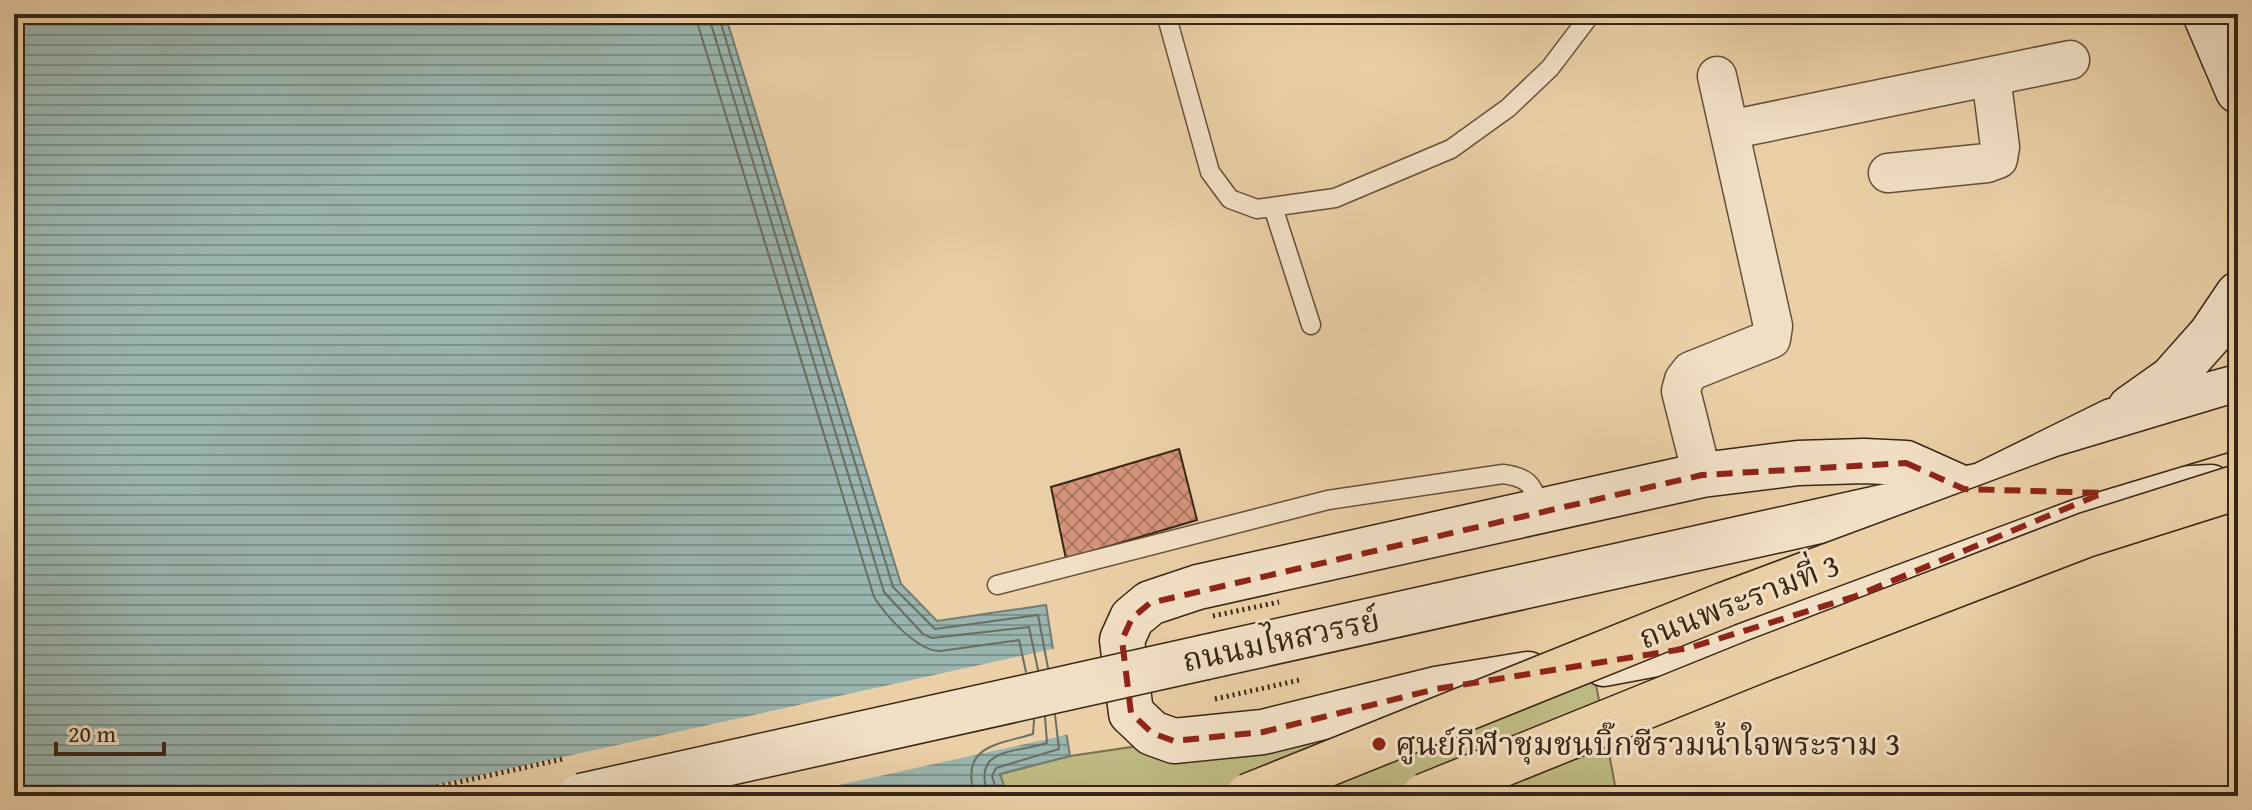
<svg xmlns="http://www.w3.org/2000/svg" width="2252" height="810" font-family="'Gentium Book Plus','Noto Serif Thai',serif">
<defs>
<pattern id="water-rules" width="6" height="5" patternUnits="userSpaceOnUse" patternTransform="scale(2)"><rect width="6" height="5" fill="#9ab5af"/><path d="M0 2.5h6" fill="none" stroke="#7f938d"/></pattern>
<pattern id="building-cross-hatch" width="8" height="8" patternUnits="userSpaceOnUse" patternTransform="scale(2)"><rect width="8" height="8" fill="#d5957c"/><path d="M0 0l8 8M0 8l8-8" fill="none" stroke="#ae7964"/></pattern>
</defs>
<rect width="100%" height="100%" fill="#ebd0a7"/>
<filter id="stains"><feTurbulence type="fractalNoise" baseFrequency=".0025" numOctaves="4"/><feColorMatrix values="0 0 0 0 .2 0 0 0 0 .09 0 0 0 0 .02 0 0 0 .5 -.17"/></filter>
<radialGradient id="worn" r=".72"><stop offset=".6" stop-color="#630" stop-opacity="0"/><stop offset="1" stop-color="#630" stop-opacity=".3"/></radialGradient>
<!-- park -->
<path fill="#beb982" stroke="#7b704b" stroke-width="2" d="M1595,679l22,117h-610l-7,-22 70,-18z"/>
<!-- water -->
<path fill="url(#water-rules)" stroke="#737c71" stroke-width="2" d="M14,14h711l176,570 36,37 109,-16 24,151 -70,18 7,22h-993z"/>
<!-- pier -->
<path fill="#ebd0a7" d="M1057,648l13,86 -281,62h-403z"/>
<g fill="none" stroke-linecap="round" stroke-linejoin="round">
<!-- shore -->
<path stroke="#696e62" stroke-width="2" d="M696,14l2,11 176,572c12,19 43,54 66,54l79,-11 7,32
M708,14l176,578 39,42 9,4 97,-11 9,43
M718,14l175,573 42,42 103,-14 10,53
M975,796c-16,-50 21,-51 58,-62l1,-14
M988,796c-16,-49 24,-42 59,-53l-2,-26
M998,796l-6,-20 4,-8 63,-19 -4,-34"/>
</g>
<!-- building -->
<path fill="url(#building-cross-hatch)" stroke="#382614" stroke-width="2" d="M1179,449l18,71 -131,39 -15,-72z"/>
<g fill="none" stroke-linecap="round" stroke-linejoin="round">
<!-- lane casing -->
<g stroke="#655039" stroke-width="21">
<path id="lane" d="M1166,14l44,158 20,27 27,10 78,-11 116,-49 57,-41 42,-40 41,-54
M1273,207l38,118
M997,585l331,-85 175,-26c29,4 28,12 40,37"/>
</g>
<!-- street casing -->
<g stroke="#655039" stroke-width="41">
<path id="street" d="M1729,130l341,-70
M1888,173l99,-10 11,-4 2,-12 -9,-71
M1702,475l-21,-84 3,-11 7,-9 80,-32 2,-13 -56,-250"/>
</g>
<!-- secondary casing -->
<g stroke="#382614" stroke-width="47">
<path id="secondary" d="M2205,14l33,77
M2130,408l41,-29 40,-45 27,-40
M2076,491l27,2 108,-6
M1206,657l776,-172 130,-64 126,-34
M1604,664l85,-16 91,-25 76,-27 147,-65 100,-38
M1528,674l-92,15 -173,43 -89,9 -22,-8 -21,-20 -9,-73 10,-22 18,-15 48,-16 504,-112 96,-12 66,-2 42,2 58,26"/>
</g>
<!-- lane -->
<use href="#lane" stroke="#f2e0c6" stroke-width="18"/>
<!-- street -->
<use href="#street" stroke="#f2e0c6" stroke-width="38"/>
<!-- secondary -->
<use href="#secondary" stroke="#f2e0c6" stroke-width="44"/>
<!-- secondary-bridge casing -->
<g stroke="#382614" stroke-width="47" stroke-linecap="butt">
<path id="secondary-bridge" d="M581,796l625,-139"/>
</g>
<!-- primary-bridge casing -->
<g stroke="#382614" stroke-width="47" stroke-linecap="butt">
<path id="primary-bridge" d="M1248,796l478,-192 339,-126 173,-52
M1424,796l334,-135 328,-126 152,-48"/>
</g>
<!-- path-bridge -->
<path stroke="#382614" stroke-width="5" stroke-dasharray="2 4" stroke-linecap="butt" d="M1213,616l66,-14
M1215,699l85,-19
M396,796l167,-37"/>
<!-- secondary-bridge -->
<use href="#secondary-bridge" stroke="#f2e0c6" stroke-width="44"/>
<!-- primary-bridge -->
<use href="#primary-bridge" stroke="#ebd0a7" stroke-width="44"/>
</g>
<!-- marked area -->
<path fill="none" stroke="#8f2418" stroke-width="6" stroke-dasharray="16 10" stroke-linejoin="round" d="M1906,463l58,26 139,4 -247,103 -167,52 -253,41 -173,43 -89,9 -22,-8 -21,-20 -9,-73 10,-22 18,-15 552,-128z"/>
<!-- markers -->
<circle fill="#8f2418" stroke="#f2e0c6" stroke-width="3" cx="1379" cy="744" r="8"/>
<g text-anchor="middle" stroke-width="6" stroke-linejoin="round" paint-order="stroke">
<!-- street labels -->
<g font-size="32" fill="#382614" stroke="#f2e0c6">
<text transform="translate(1739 601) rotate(-21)" y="11">ถนนพระรามที่ 3</text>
<text transform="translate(1281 640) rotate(-12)" y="11">ถนนมไหสวรรย์</text>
</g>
<!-- poi labels -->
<g font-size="32" fill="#382614" stroke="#f2e0c6" text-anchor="start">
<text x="1395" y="755">ศูนย์กีฬาชุมชนบิ๊กซีรวมน้ำใจพระราม 3</text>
</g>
</g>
<!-- margin -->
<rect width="2252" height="810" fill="none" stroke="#ebd0a7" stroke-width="48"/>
<rect x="16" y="16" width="2220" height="778" fill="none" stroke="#382614" stroke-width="4"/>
<rect x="24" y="24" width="2204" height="762" fill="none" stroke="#382614" stroke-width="2"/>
<!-- scale -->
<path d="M56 742v12h108v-12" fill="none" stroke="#382614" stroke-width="4"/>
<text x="68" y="742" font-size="24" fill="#382614" stroke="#f2e0c6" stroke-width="6" paint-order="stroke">20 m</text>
<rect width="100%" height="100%" filter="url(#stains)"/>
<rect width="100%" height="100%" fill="url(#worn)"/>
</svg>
